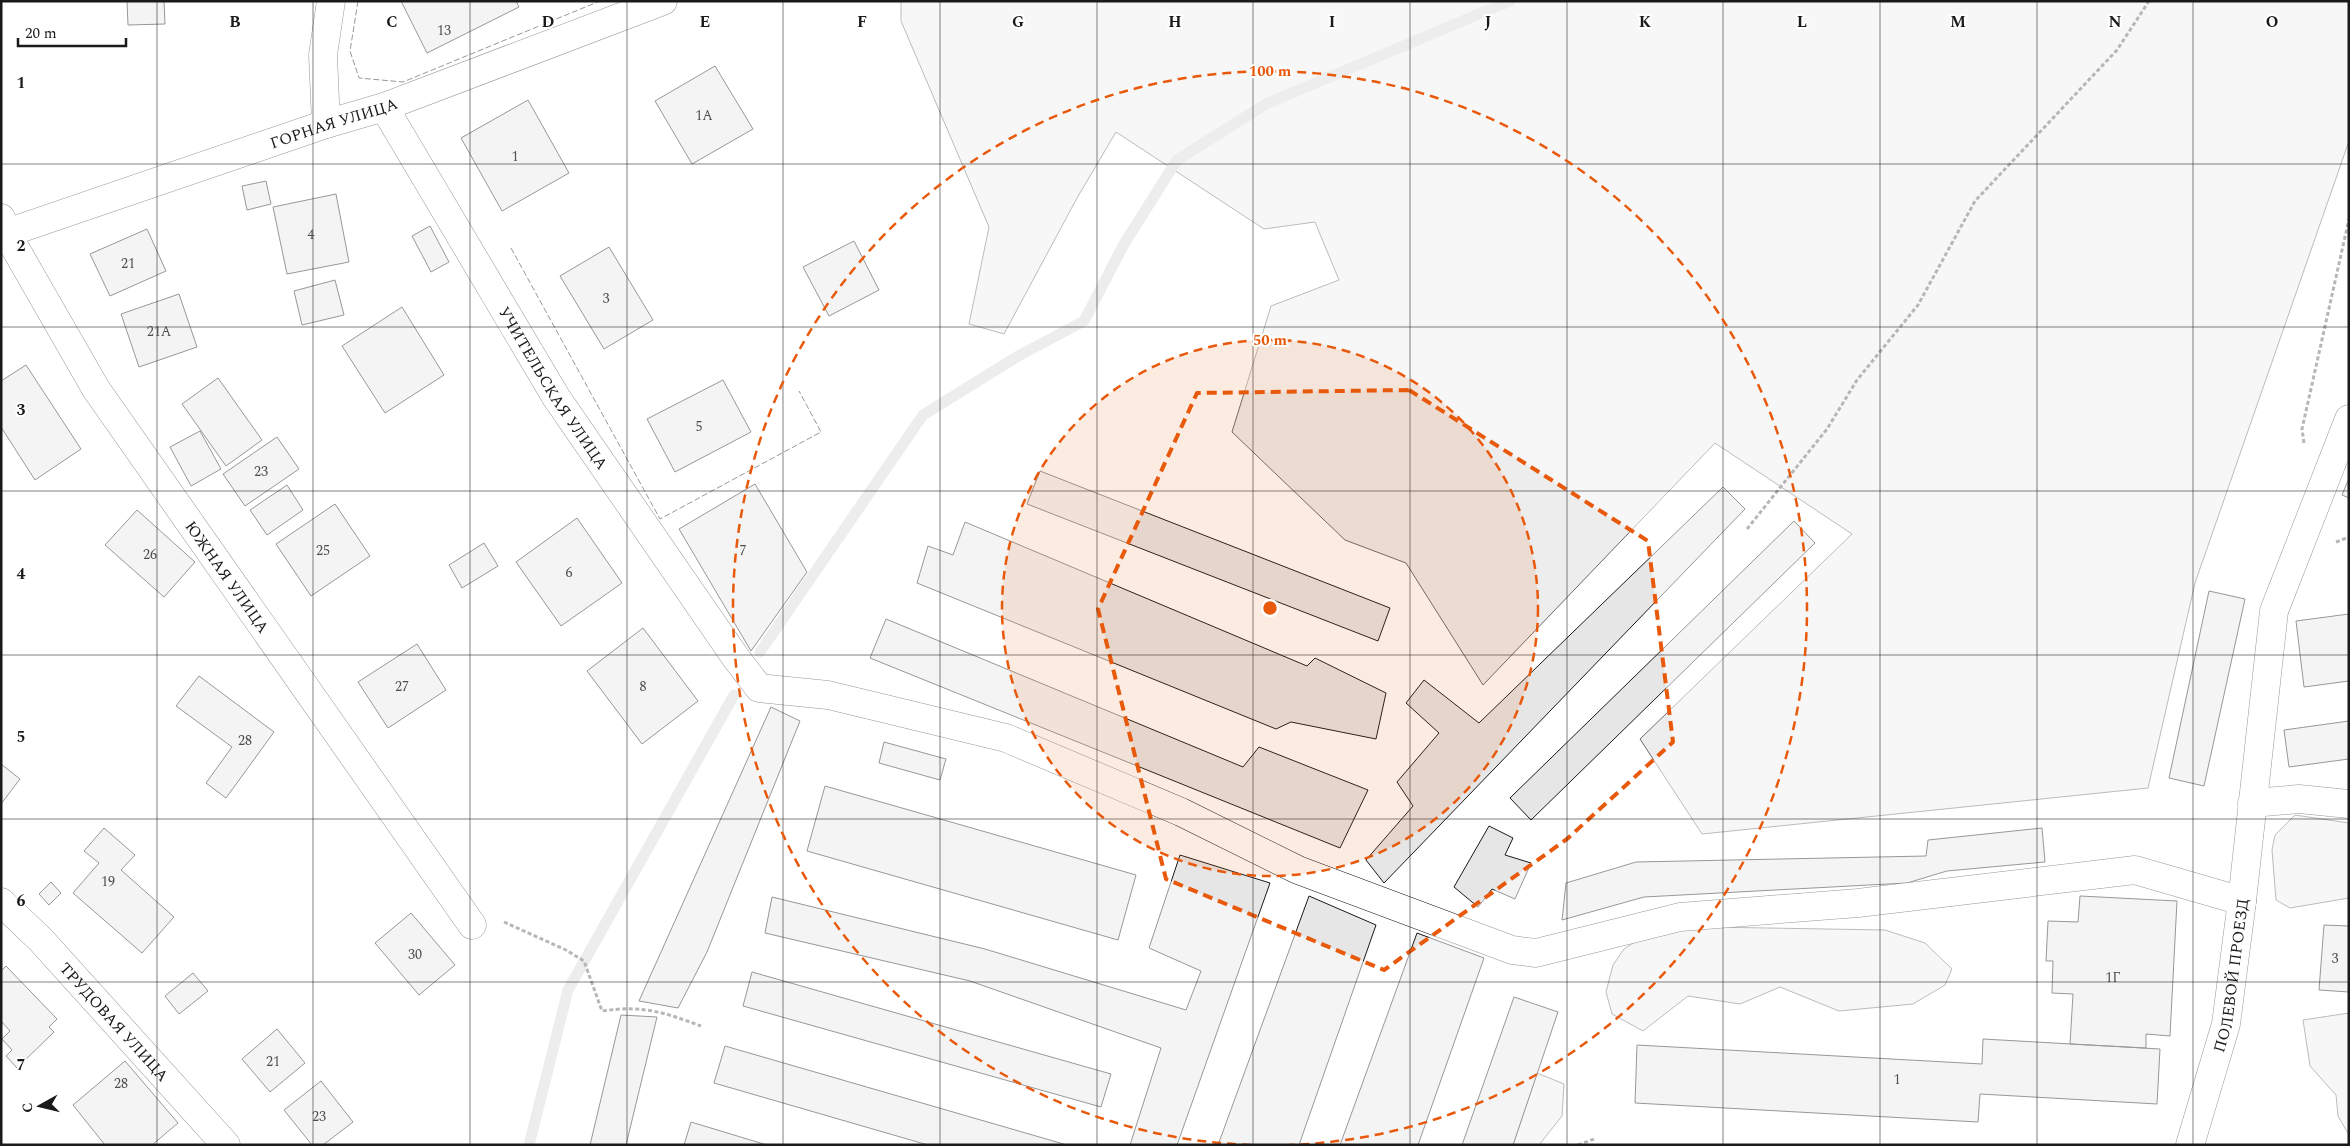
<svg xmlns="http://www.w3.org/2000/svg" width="2350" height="1146" font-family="Spectral,serif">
<rect width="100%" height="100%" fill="#fff"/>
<!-- built -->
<path fill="#ededed" stroke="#6a6a6a" d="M901,1h1448v140l-154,442 -47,205 -446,46 -62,-95 212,-205 -137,-91 -232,242 -77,-122 -61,-23 -113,-108 39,-126 68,-26 -24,-58 -51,7 -148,-97 -39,66 -73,136 -35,-10 20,-97 -88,-206z
M2295,815l54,8v75l-59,10 -14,-8 -4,-50 3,-15z
M1708,927l177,3 40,13 27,26 -7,16 -32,19 -74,7 -59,-24 -40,17 -52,-8 -45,35 -31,-17 -6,-22 7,-27 11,-16 29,-19z
M2349,1013v122l-11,-19 -2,-21 -26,-29 -7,-46z
M1537,1073l27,11 -2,32 -23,29h-26z"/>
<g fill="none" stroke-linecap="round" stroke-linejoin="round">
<!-- stream -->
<path stroke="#d7d7d7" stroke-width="11" d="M760,652l163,-237 97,-60 64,-34 40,-77 53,-84 89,-56 244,-103
M529,1145l39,-155 166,-295"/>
</g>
<!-- building -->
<path fill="#e6e6e6" stroke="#1a1a1a" d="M127,1h37l1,23 -37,1z
M401,1h115l3,6 -92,46z
M715,66l38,63 -61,35 -37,-63z
M528,100l41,73 -67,38 -41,-73z
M266,181l5,23 -24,6 -5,-24z
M336,194l13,68 -62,12 -14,-67z
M430,226l19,36 -18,10 -19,-36z
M147,229l19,42 -56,25 -20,-42z
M854,241l25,49 -50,26 -26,-49z
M609,247l44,73 -49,29 -44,-73z
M335,280l9,35 -42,10 -8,-34z
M179,294l18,53 -58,20 -18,-53z
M402,307l42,68 -59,38 -43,-67z
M26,365l55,84 -46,31 -34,-53v-46z
M218,378l44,62 -36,26 -44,-62z
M723,380l28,52 -76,40 -28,-53z
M200,431l21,38 -30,17 -21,-39z
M277,437l22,32 -54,37 -22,-32z
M1040,471l350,137 -12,33 -351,-137z
M2349,478v20l-7,-3z
M755,484l52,88 -56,79 -72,-122z
M287,485l16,25 -36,25 -17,-25z
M1723,487l22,22 -361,374 -18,-23 47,-54 -16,-24 42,-49 -33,-30 18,-23 55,43z
M335,504l35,52 -59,40 -35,-52z
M137,510l58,52 -31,35 -59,-52z
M577,518l45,65 -61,43 -45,-64z
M1794,521l21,22 -284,277 -21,-22z
M965,522l342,144 8,-8 71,35 -10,46 -85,-17 -15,7 -359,-146 11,-37 25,9z
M484,543l14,23 -36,22 -13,-23z
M2209,591l36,8 -41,187 -35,-8z
M2349,614v67l-45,6 -8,-66z
M886,619l357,148 16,-20 109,43 -28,58 -470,-190z
M643,628l55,73 -56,43 -55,-73z
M417,644l29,46 -58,38 -30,-46z
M199,676l75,56 -48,66 -20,-15 26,-36 -56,-41z
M771,707l29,14 -93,231 -29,56 -39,-7z
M2349,721v38l-60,8 -5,-37z
M884,742l62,17 -6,21 -61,-17z
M1,764l19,15 -19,25z
M825,786l311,89 -18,65 -311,-89z
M1489,826l24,12 -8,17 26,8 -16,36 -23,-10 -14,18 -24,-20z
M104,828l31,27 -14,15 53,47 -32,36 -69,-60 26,-30 -15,-12z
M2042,828l3,34 -98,9 -40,12 -263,14 -82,23 4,-37 70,-21 290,-6 2,-16z
M1180,855l90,28 -93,262h-47l31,-97 -191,-67 -205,-48 7,-36 213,52 201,61 15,-39 -52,-23z
M51,882l10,11 -12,12 -10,-11z
M1309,896l67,29 -77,220h-81z
M2080,896l97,5 -7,135 -24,-2v14l-76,-4 3,-50 -21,-1 1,-32h-7l2,-40 30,1z
M411,913l44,52 -36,30 -44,-52z
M2324,925l25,1v66l-30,-2z
M1417,933l67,25 -66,187h-78z
M6,966l51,53 -8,8 5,5 -37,36 -11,-12 6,-6 -10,-11 8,-8 -9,-10v-50z
M752,972l359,102 -10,33 -358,-101z
M193,973l15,18 -29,23 -14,-18z
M1514,997l44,15 -45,133h-51z
M621,1015l36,2 -31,128h-36z
M277,1029l28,34 -35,29 -28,-33z
M1983,1039l177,10 -3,55 -177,-10 -2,28 -343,-19 2,-58 345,19z
M725,1046l342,99h-139l-214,-62z
M125,1061l53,62 -26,22h-47l-32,-40z
M321,1081l32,41 -30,23h-11l-28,-35z
M691,1122l76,23h-83z"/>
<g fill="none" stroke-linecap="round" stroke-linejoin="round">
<!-- minor casing -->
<g stroke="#1a1a1a" stroke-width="29">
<g id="minor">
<path id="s1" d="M384,107l172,290 180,261 23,30 69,7 178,43 175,74 117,58 214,80 24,3 144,-36 178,-14 277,-33 107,31"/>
<path d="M326,124l-3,-69 8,-54"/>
<path id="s2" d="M1,218l6,16 89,155 376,536"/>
<path id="s3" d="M1,235l325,-111 58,-17 279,-106"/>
<path d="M2252,803l47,-4 50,5"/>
<path id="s4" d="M1,902l40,38 185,205"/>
<path id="s5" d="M2190,1145l36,-121 16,-123 32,-290 75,-192"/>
</g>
</g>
<!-- path -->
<path stroke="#5f5f5f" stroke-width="3" stroke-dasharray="4 2.5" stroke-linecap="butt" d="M2304,443l-2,-14 47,-210
M1747,529l80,-100 30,-49 61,-75 57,-104 142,-151 32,-49
M2336,542l13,-5
M504,922l62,28 18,11 18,50c41,-6 61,1 99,15
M1578,1145l16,-6"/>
<!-- minor -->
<use href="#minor" stroke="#fff" stroke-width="28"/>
<!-- fence -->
<path stroke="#1a1a1a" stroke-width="1" stroke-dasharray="6 2.5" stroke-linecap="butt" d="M358,1l-8,50 9,27 44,4 197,-81
M511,248l149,271 161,-87 -22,-41"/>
</g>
<!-- marked area -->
<path d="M0 0H2350V1146H0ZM1409,390l239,151 25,201 -106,97 -183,131 -218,-91 -68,-270 99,-216z" fill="#fff" fill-opacity=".55" fill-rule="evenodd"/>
<path fill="none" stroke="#e8590c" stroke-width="4" stroke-dasharray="10 6" stroke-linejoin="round" d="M1409,390l239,151 25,201 -106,97 -183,131 -218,-91 -68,-270 99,-216z"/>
<!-- grid -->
<path fill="none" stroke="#1a1a1a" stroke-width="1" stroke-opacity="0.55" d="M157,1v1144M313,1v1144M470,1v1144M627,1v1144M783,1v1144M940,1v1144M1097,1v1144M1253,1v1144M1410,1v1144M1567,1v1144M1723,1v1144M1880,1v1144M2037,1v1144M2193,1v1144M1,164h2348M1,327h2348M1,491h2348M1,655h2348M1,819h2348M1,982h2348"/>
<!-- distance rings -->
<circle cx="1270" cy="608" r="268" fill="#e8590c" fill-opacity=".12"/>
<g fill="none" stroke="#e8590c" stroke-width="2.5" stroke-dasharray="9 6">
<circle cx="1270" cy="608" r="268"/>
<path d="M1251 1145A537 537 0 1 1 1289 1145"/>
</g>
<g text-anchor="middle" stroke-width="4" stroke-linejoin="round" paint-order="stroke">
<!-- number labels -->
<g font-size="14" fill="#4d4d4d">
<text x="444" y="35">13</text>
<text x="704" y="120">1А</text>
<text x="515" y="161">1</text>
<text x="311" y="239">4</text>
<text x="128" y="268">21</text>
<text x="606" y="303">3</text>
<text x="159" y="336">21А</text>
<text x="699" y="431">5</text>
<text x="261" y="476">23</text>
<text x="323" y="555">25</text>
<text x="743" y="555">7</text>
<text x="150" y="559">26</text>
<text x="569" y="577">6</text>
<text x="402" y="691">27</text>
<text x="643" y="691">8</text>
<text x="245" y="745">28</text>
<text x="108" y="886">19</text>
<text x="415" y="959">30</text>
<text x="2335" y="963">3</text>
<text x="2113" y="982">1Г</text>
<text x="273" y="1066">21</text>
<text x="1897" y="1084">1</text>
<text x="121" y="1088">28</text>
<text x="319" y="1121">23</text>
</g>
<!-- street labels -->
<g font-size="16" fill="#1a1a1a" stroke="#fff">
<text dy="6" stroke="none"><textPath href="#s3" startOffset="351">ГОРНАЯ УЛИЦА</textPath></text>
<text dy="6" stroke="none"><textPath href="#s1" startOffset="328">УЧИТЕЛЬСКАЯ УЛИЦА</textPath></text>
<text dy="6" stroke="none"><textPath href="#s2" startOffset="425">ЮЖНАЯ УЛИЦА</textPath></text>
<text dy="6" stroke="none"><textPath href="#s5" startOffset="175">ПОЛЕВОЙ ПРОЕЗД</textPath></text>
<text dy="6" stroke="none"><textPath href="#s4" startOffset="165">ТРУДОВАЯ УЛИЦА</textPath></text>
</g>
</g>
<g font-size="16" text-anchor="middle" font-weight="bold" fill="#1a1a1a" stroke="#fff" stroke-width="4" stroke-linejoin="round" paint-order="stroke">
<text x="235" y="27">B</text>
<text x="392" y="27">C</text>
<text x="548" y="27">D</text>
<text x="705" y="27">E</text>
<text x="862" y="27">F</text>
<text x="1018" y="27">G</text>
<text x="1175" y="27">H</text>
<text x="1332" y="27">I</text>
<text x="1488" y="27">J</text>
<text x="1645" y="27">K</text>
<text x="1802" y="27">L</text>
<text x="1958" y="27">M</text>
<text x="2115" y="27">N</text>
<text x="2272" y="27">O</text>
<text x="21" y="88">1</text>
<text x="21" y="251">2</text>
<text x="21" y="415">3</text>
<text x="21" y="579">4</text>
<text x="21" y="742">5</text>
<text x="21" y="906">6</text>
<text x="21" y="1070">7</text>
</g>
<circle cx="1270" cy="608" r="8" fill="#e8590c" stroke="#fff" stroke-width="2.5"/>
<g font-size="15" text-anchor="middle" font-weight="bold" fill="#e8590c" stroke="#fff" stroke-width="4" stroke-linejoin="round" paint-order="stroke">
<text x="1270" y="76">100 m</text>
<text x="1270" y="345">50 m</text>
</g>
<!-- border -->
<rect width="2350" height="1146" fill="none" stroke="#1a1a1a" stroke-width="5"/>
<!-- north arrow -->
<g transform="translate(40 1106) rotate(262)" stroke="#ffffff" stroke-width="4" paint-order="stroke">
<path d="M0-4L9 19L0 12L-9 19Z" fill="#1a1a1a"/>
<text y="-8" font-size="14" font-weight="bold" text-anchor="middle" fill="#1a1a1a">С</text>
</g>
<!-- scale -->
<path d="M18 38v8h108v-8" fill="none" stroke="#1a1a1a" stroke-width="2.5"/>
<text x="25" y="38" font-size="15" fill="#1a1a1a" stroke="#ffffff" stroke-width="4" paint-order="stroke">20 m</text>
</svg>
